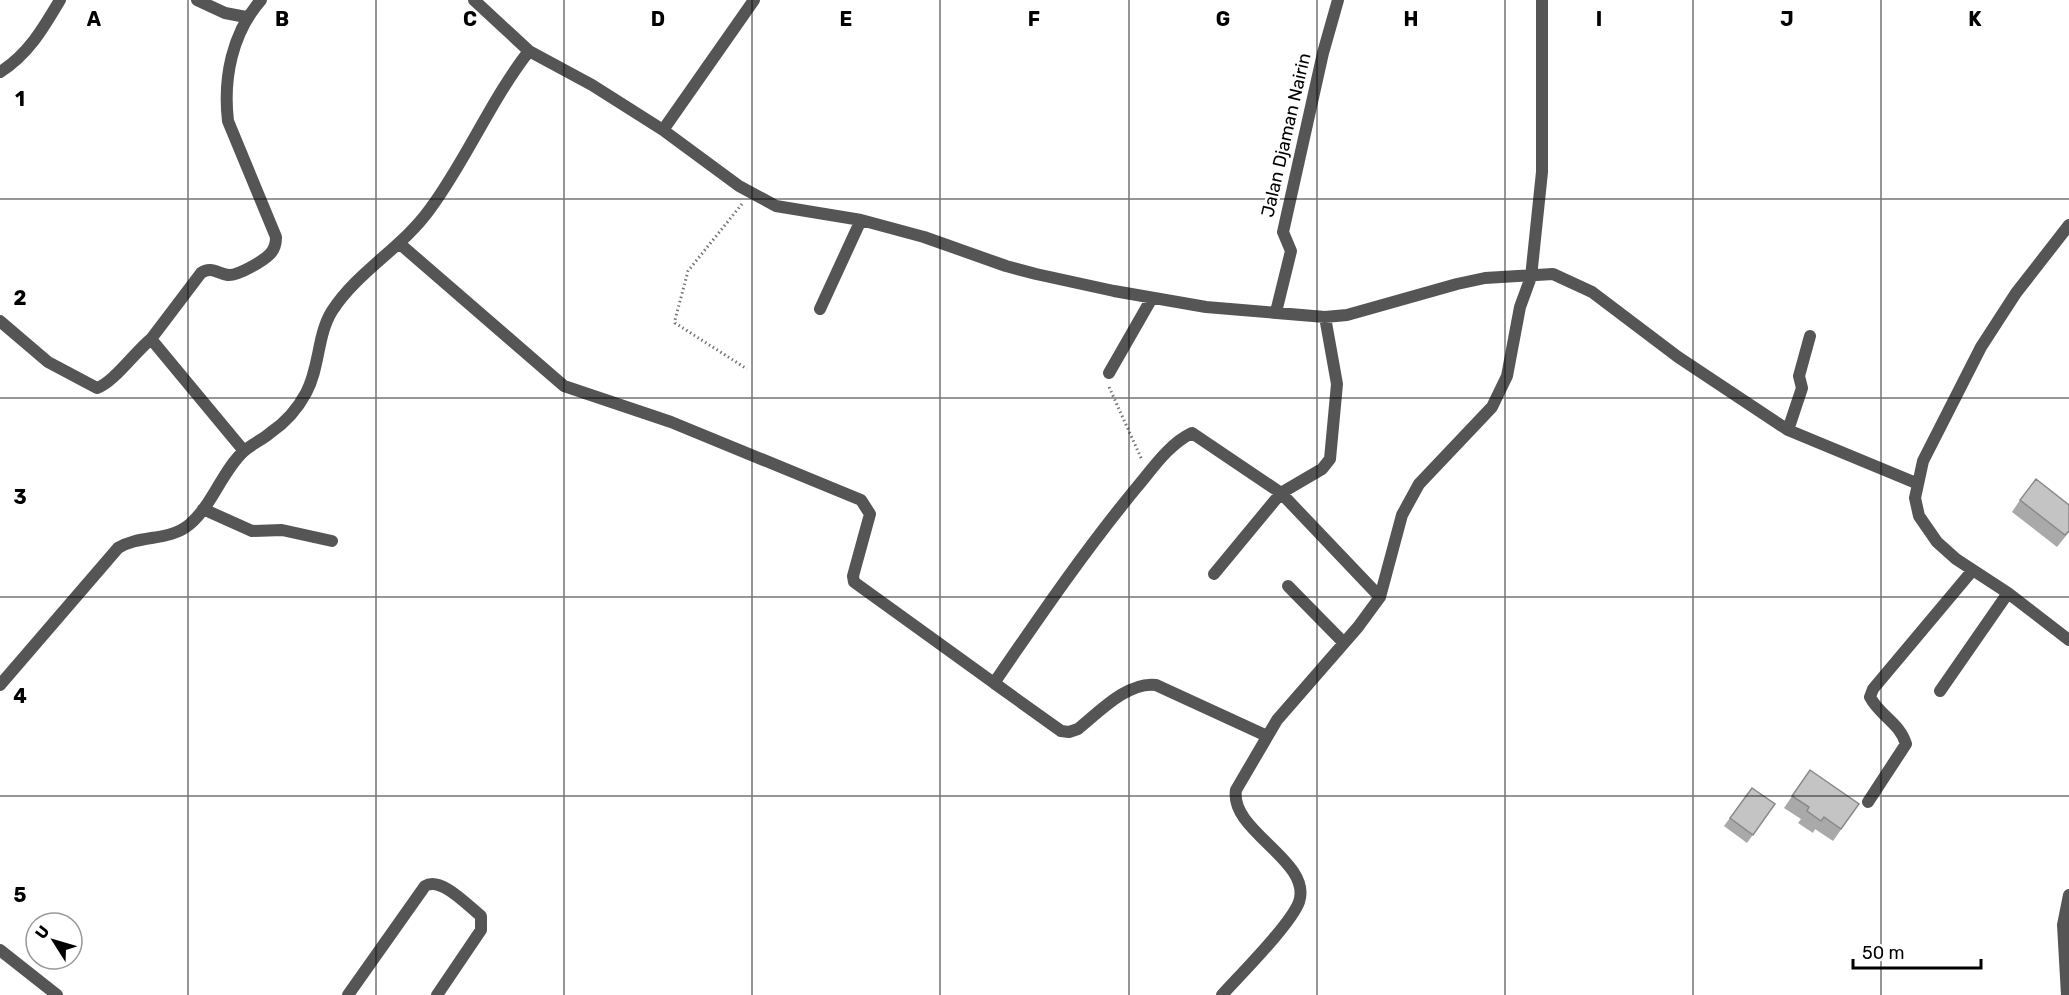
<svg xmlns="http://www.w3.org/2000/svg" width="2069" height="995" font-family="Rubik,sans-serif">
<rect width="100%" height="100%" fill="#fff"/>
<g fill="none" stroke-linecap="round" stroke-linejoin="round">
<!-- path -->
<path stroke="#777" stroke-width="3" stroke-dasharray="1.5 3" stroke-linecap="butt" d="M742,204l-54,67 -13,49v3l72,46
M1109,387l33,73"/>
<!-- street -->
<path stroke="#555" stroke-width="12" d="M197,0l28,13 21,4
M474,0l55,51 63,34 71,45 76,56 37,20 85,14 63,17 82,29 30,8 78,17 92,16 119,10 22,-2 110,-31 28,-6 68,-4 39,18 86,65 110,73 128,53
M0,72c28,-17 44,-45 60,-72
M663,130l91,-130
M2069,225l-53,68 -35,54 -58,114 -8,37 4,18 18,26 19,17 52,34 61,47
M400,244l164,142 107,36 190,78 9,14 -17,62 1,6 140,101c46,-67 91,-133 143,-196 16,-19 32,-43 55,-54l89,60 99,104
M820,309l41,-89
M1276,312l15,-61 -8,-19 40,-179 15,-53
M0,321l48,41 49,26c16,-5 38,-36 54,-49l93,112
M151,339l50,-66c10,-7 16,0 27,2 10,1 35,-14 42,-21 5,-5 6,-10 6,-17l-48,-116c-5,-43 4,-88 33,-121
M1109,373l43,-75
M1788,430l14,-42 -3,-12 11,-40
M203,509l49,22 30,-1 50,11
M1214,574l67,-81 41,-24 8,-10 7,-75 -12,-67
M1288,586l56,57
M994,683l67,48 8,1 9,-3c20,-16 50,-48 78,-44l111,51
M0,685l118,-137c23,-14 51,-6 72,-24 23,-20 32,-53 54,-73 8,-7 18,-11 26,-18 15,-10 28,-25 36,-40 14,-26 11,-58 26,-82 26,-40 70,-63 98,-102 37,-50 60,-108 99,-158
M1940,691l68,-98
M1868,802l38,-58c-6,-21 -26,-28 -36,-47l3,-8 99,-118
M0,950l57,45
M348,995l77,-109c16,-10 43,20 56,30v14l-44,65
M1222,995c18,-20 69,-71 77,-93 14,-41 -70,-71 -63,-112l41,-70 81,-93 22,-30 22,-82 17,-31 73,-77 15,-31 13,-69 11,-30 11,-105v-172
M2067,995l-4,-70 6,-30"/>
</g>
<!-- wall -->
<path fill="#a9a9a9" d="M2020,500l49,32 -12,15 -45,-35z
M1810,770l49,34 -26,37 -18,-12 -2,4 -15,-10 3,-4 -17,-11z
M1752,788l23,16 -28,39 -23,-17z"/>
<!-- building -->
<path fill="#c4c4c4" stroke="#898989" stroke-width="1.5" d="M2036,479l33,26v26l-4,4 -45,-35z
M1810,770l49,34 -18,25 -17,-12 -3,4 -14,-10 2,-4 -17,-11z
M1752,788l23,16 -22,31 -23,-17z"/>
<!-- grid -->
<path fill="none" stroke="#000" stroke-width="1.5" stroke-opacity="0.55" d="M188,0v995M376,0v995M564,0v995M752,0v995M940,0v995M1129,0v995M1317,0v995M1505,0v995M1693,0v995M1881,0v995M0,199h2069M0,398h2069M0,597h2069M0,796h2069"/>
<g text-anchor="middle" stroke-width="5" stroke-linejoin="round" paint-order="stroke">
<!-- street labels -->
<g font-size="18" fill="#000" stroke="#fff">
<text transform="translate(1286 135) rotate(-77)" y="6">Jalan Djaman Nairin</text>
</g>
</g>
<g font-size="20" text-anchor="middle" font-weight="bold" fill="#000" stroke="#fff" stroke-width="5" stroke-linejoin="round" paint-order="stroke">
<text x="94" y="26">A</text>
<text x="282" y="26">B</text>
<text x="470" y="26">C</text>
<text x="658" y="26">D</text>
<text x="846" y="26">E</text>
<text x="1034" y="26">F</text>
<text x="1223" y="26">G</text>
<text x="1411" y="26">H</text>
<text x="1599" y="26">I</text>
<text x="1787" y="26">J</text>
<text x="1975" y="26">K</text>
<text x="20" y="106">1</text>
<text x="20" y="305">2</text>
<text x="20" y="504">3</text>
<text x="20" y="703">4</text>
<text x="20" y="902">5</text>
</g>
<!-- north arrow -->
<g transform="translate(54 941) rotate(307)"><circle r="28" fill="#ffffff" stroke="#999999" stroke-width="1.5"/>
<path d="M0-4.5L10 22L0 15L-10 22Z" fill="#000000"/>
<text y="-9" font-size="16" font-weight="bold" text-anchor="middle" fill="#000000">U</text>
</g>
<!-- scale -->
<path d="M1853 959v9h128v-9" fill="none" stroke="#000000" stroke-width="3"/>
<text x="1862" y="959" font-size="18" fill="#000000" stroke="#ffffff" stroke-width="4.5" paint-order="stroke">50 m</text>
</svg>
